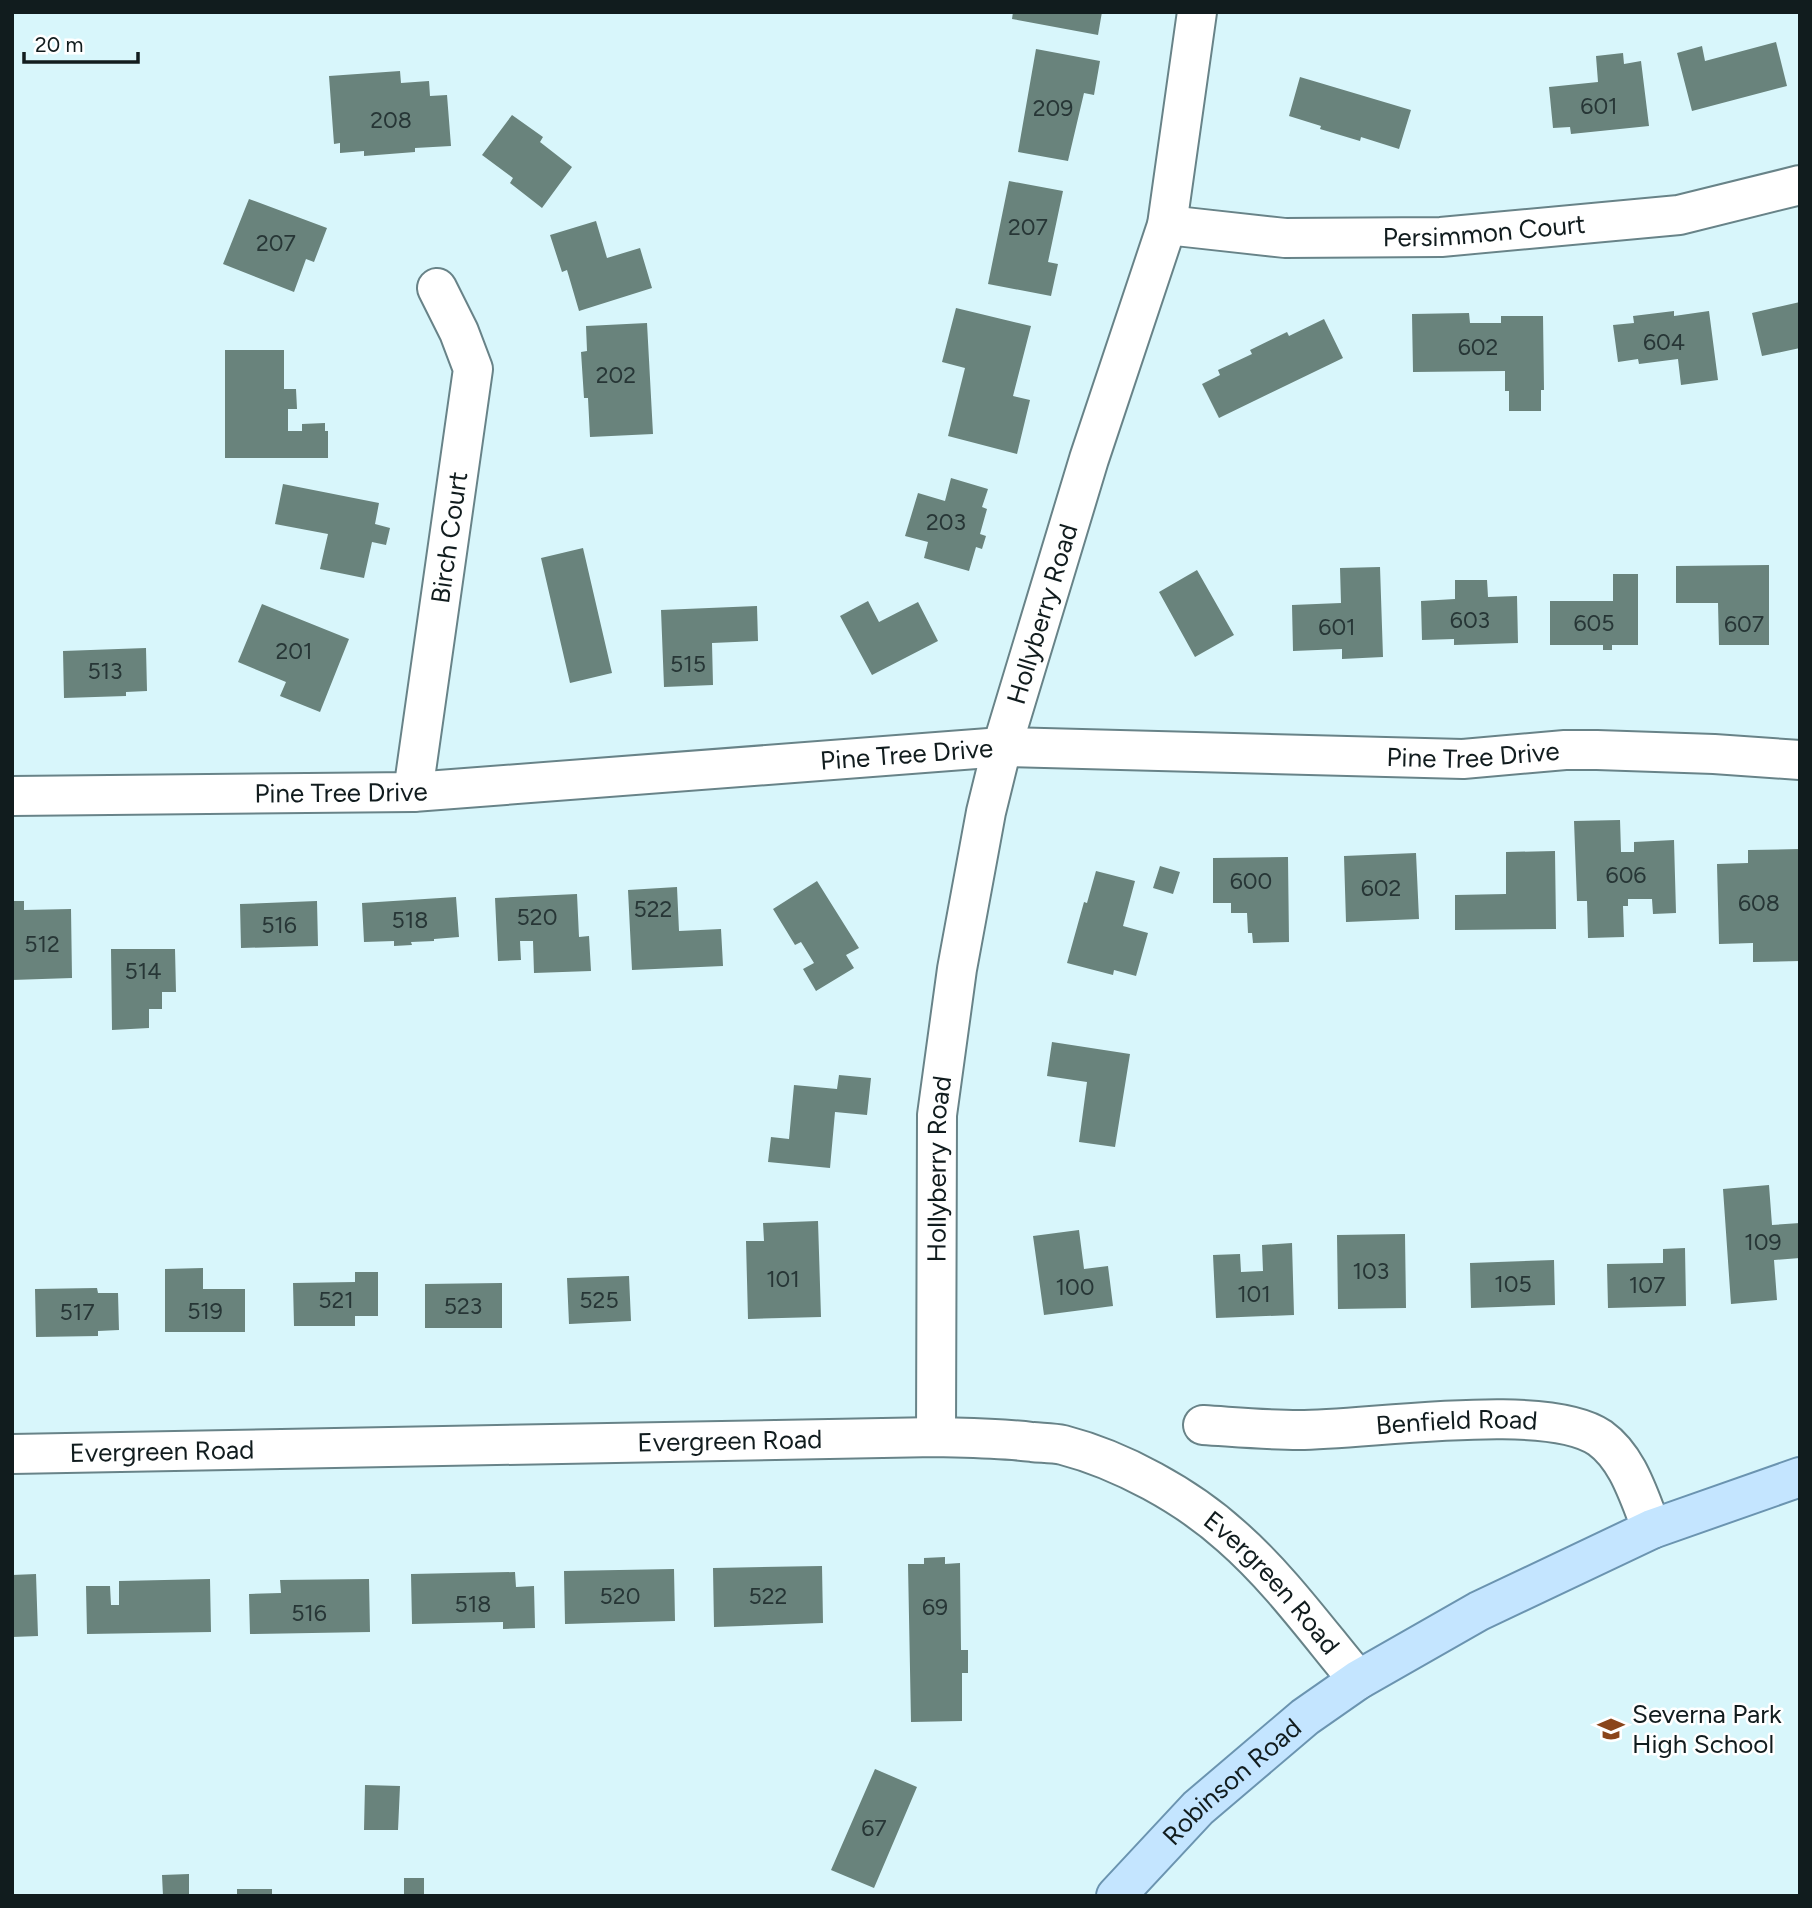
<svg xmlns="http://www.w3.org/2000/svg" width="1812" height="1908" font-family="Figtree,sans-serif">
<rect width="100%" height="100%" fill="#d8f6fb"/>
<!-- building -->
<path fill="#69837c" d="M1013,12h89l-4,23 -86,-16z
M1776,42l11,44 -95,25 -15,-58 25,-7 3,15z
M1036,49l64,12 -6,34 -10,-2 -16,68 -50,-9z
M1623,53l1,11 17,-3 8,65 -78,8 -1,-7 -17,1 -4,-41 49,-5 -2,-26z
M400,71l1,12 28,-2 1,15 17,-1 4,51 -36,2v4l-51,4v-5l-24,2v-10l-6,1 -5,-68z
M1300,77l111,33 -12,39 -38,-12 -1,4 -40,-12 1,-3 -32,-10z
M512,115l31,22 -3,5 32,25 -30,41 -32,-25 3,-5 -31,-23z
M1009,181l54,10 -15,71 10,2 -7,32 -63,-12z
M249,199l78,29 -13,34 -8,-3 -12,33 -71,-28z
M596,221l11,37 33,-10 12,40 -73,23 -12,-41 -5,2 -12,-37z
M1800,302v46l-38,8 -10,-43z
M956,308l75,18 -18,70 17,4 -13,54 -69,-18 17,-68 -23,-6z
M1674,311v5l35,-5 9,69 -37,5 -3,-26 -39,5 -1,-5 -20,3 -5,-37 21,-2 -1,-7z
M1469,313l1,10h31v-7h42l1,74h-3v21h-32v-20h-4v-20l-92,1 -1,-58z
M1324,319l19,39 -124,60 -17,-34 18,-9 -2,-5 34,-16 -2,-4 37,-18 2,4z
M647,323l6,111 -63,3 -2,-39h-4l-3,-46 6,-1 -1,-25z
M225,350h59v39h12l1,20h-9v22h14v-7l23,-1v8h3v27h-103z
M951,478l37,11 -6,18 5,2 -7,25 6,2 -4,13 -6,-2 -7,24 -45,-13 4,-16 -23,-6 13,-43 27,8z
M283,484l96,19 -4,21 15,4 -4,17 -14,-3 -8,36 -44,-9 8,-35 -53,-10z
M583,548l29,125 -42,10 -29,-125z
M1769,565v80h-50l-1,-42h-42v-37z
M1380,567l3,90 -41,2v-10l-49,2 -1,-46 49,-2 -1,-35z
M1197,570l37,65 -39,22 -36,-65z
M1613,574h25v71h-26v5h-9v-5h-53v-44h63z
M1455,580h32l1,17 29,-1 1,47 -64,2v-6l-32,1 -1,-39 34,-2z
M868,601l11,21 39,-20 20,39 -66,34 -32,-59z
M262,604l87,35 -29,73 -40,-16 6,-14 -48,-20z
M757,606l1,35 -46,2 1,42 -49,2 -3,-77z
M146,648l1,43 -21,1v4l-62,2 -1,-47z
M1620,820l1,32h13v-10l40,-2 2,73 -23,1 -1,-15h-24v7h-5l1,31 -36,1 -1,-37h-10l-3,-80z
M1800,849v112l-47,1v-19l-34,1 -2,-80 31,-1v-13z
M1555,851l1,78 -101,1v-35l51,-1v-42z
M1416,853l3,66 -73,3 -2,-66z
M1288,857l1,85 -36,1 -1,-10h-4l-1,-20h-16v-10h-18v-45z
M1160,866l20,6 -7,22 -20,-6z
M1096,871l39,10 -12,45 25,7 -12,43 -22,-6 -1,5 -46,-12 17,-61 3,1z
M817,881l42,67 -13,7 8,13 -38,23 -13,-22 11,-6 -13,-21 -6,3 -22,-36z
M677,887l2,44 42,-2 2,37 -91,4 -4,-80z
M577,894l2,43 10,-1 2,35 -57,2 -1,-32h-13l1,19 -23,1 -3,-63z
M456,897l3,40 -25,2v2l-23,1 1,3 -18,1v-5l-30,1 -2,-39z
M12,901h12v9l47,-1 1,69 -60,2z
M317,901l1,45 -77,2 -1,-44z
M111,949h64l1,43h-14v17h-13v19l-37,2z
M1052,1042l78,12 -15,93 -36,-5 8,-60 -40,-6z
M839,1075l32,3 -4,37 -32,-3 -5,56 -62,-6 3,-25 18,2 5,-54 43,4z
M1769,1185l3,40 28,-2v35l-26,2 3,40 -46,4 -8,-115z
M818,1221l3,96 -73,2 -2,-78h18l-1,-18z
M1079,1230l5,39 24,-3 5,40 -69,9 -11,-79z
M1405,1234l1,74 -68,1 -1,-74z
M1292,1243l2,72 -78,3 -3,-63 27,-1 1,18 22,-1 -1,-26z
M1685,1248l1,58 -78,2 -1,-44 56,-1v-14z
M1554,1260l1,45 -84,3 -1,-45z
M203,1268v21h42v43h-80v-63z
M355,1272h23v44h-23v10h-61l-1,-43 62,-1z
M629,1276l2,45 -62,3 -2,-46z
M502,1283v45h-77v-44z
M97,1288l1,5h20l1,37 -21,1v5l-62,1 -1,-48z
M945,1557v7l15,-1 1,87h7v23h-6v48l-51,1 -3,-158h16v-6z
M822,1566l1,57 -109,4 -1,-59z
M674,1569l1,52 -110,3 -1,-53z
M515,1572l1,15 18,-1 1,42 -32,1v-7l-91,2 -1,-50z
M36,1574l2,62 -26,1v-62z
M210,1579l1,53 -124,2 -1,-48h24l1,19h8v-24z
M369,1579l1,53 -120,2 -1,-40 32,-1 -1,-13z
M875,1769l42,18 -43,101 -43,-18z
M365,1785l35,1 -2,44h-34z
M189,1874v22h-26l-1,-21z
M404,1878h20v18h-20z
M237,1889h35v7h-35z"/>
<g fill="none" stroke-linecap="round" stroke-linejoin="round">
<!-- minor casing -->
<g stroke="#688388" stroke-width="42">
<g id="minor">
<path id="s1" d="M1167,225l118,13 156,-1 238,-22 121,-30"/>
<path id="s2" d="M413,792l60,-423 -14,-37 -22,-44"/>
<path id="s3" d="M12,796l401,-4 589,-45 461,12 102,-9h32l117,4 86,6"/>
<path id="s4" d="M1203,1425c32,2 64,5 96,5 70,0 248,-29 301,8 29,21 39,60 52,91"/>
<path id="s5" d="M936,1437l1,-322 20,-146 29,-157 16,-65 87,-288 78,-234 30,-213"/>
</g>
</g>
<!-- tertiary casing -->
<g stroke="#688388" stroke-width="42">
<g id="tertiary">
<path id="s6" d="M12,1454l924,-17c32,1 64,1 96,5 10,1 21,1 31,3 58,15 124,51 168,91 48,42 86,95 127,144"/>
</g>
</g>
<!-- primary casing -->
<g stroke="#6b94b0" stroke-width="42">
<g id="primary">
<path id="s7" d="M1116,1896l82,-88 107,-91 53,-37 121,-69 173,-82 148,-52"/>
</g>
</g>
<!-- minor -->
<use href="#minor" stroke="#fff" stroke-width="38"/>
<!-- tertiary -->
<use href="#tertiary" stroke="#fff" stroke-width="38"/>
<!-- primary -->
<use href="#primary" stroke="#c4e5ff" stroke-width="38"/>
</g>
<!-- icons -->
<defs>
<g id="school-bare" transform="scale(2.1)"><path d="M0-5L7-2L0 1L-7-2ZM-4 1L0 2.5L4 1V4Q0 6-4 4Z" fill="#8a451b" stroke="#fff" stroke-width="2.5" paint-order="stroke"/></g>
</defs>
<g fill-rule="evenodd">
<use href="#school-bare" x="1611" y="1729"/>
</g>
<g text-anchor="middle" stroke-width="5" stroke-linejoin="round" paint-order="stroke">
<!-- number labels -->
<g font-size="23" fill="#273636">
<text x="1599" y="114">601</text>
<text x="1053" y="116">209</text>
<text x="391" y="128">208</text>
<text x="1028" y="235">207</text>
<text x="276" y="251">207</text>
<text x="1664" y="350">604</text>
<text x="1478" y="355">602</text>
<text x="616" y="383">202</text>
<text x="946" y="530">203</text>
<text x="1470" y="628">603</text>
<text x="1594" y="631">605</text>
<text x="1744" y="632">607</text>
<text x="1337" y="635">601</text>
<text x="294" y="659">201</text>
<text x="688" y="672">515</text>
<text x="105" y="679">513</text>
<text x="1626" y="883">606</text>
<text x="1251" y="889">600</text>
<text x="1381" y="896">602</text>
<text x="1759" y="911">608</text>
<text x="653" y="917">522</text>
<text x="537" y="925">520</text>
<text x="410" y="928">518</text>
<text x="279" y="933">516</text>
<text x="42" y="952">512</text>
<text x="143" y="979">514</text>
<text x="1763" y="1250">109</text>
<text x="1371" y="1279">103</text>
<text x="783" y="1287">101</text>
<text x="1513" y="1292">105</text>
<text x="1647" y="1293">107</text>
<text x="1075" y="1295">100</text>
<text x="1254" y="1302">101</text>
<text x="336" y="1308">521</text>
<text x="599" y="1308">525</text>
<text x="463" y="1314">523</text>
<text x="205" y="1319">519</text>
<text x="77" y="1320">517</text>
<text x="620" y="1604">520</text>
<text x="768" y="1604">522</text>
<text x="473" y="1612">518</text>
<text x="935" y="1615">69</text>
<text x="309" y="1621">516</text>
<text x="874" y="1836">67</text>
</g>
<!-- street labels -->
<g font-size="26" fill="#111c1e" stroke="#fff">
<text dy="9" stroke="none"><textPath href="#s1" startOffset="318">Persimmon Court</textPath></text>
<text dy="9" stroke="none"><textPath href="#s2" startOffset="257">Birch Court</textPath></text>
<text dy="9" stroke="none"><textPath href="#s5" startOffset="835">Hollyberry Road</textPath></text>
<text dy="9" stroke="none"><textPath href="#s3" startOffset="1463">Pine Tree Drive</textPath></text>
<text dy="9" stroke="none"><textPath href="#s3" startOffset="896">Pine Tree Drive</textPath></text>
<text dy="9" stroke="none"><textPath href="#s3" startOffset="329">Pine Tree Drive</textPath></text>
<text dy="9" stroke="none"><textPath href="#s5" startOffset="268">Hollyberry Road</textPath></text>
<text dy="9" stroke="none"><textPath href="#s4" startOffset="254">Benfield Road</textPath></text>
<text dy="9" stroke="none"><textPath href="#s6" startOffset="718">Evergreen Road</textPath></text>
<text dy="9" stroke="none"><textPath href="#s6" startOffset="150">Evergreen Road</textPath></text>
<text dy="9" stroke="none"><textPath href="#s6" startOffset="1306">Evergreen Road</textPath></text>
<text dy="9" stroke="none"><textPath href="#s7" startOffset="163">Robinson Road</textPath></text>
</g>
<!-- poi labels -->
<g font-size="26" fill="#111c1e" stroke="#fff" text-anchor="start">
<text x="1632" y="1723">Severna Park<tspan x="1632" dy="30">High School</tspan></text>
</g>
</g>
<!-- border -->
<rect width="1812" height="1908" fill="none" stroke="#111c1e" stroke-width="28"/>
<!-- scale -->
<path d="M24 52v10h114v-10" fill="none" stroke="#111c1e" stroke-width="3.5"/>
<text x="35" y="52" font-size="21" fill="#111c1e" stroke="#ffffff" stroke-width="5" paint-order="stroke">20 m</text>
</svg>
